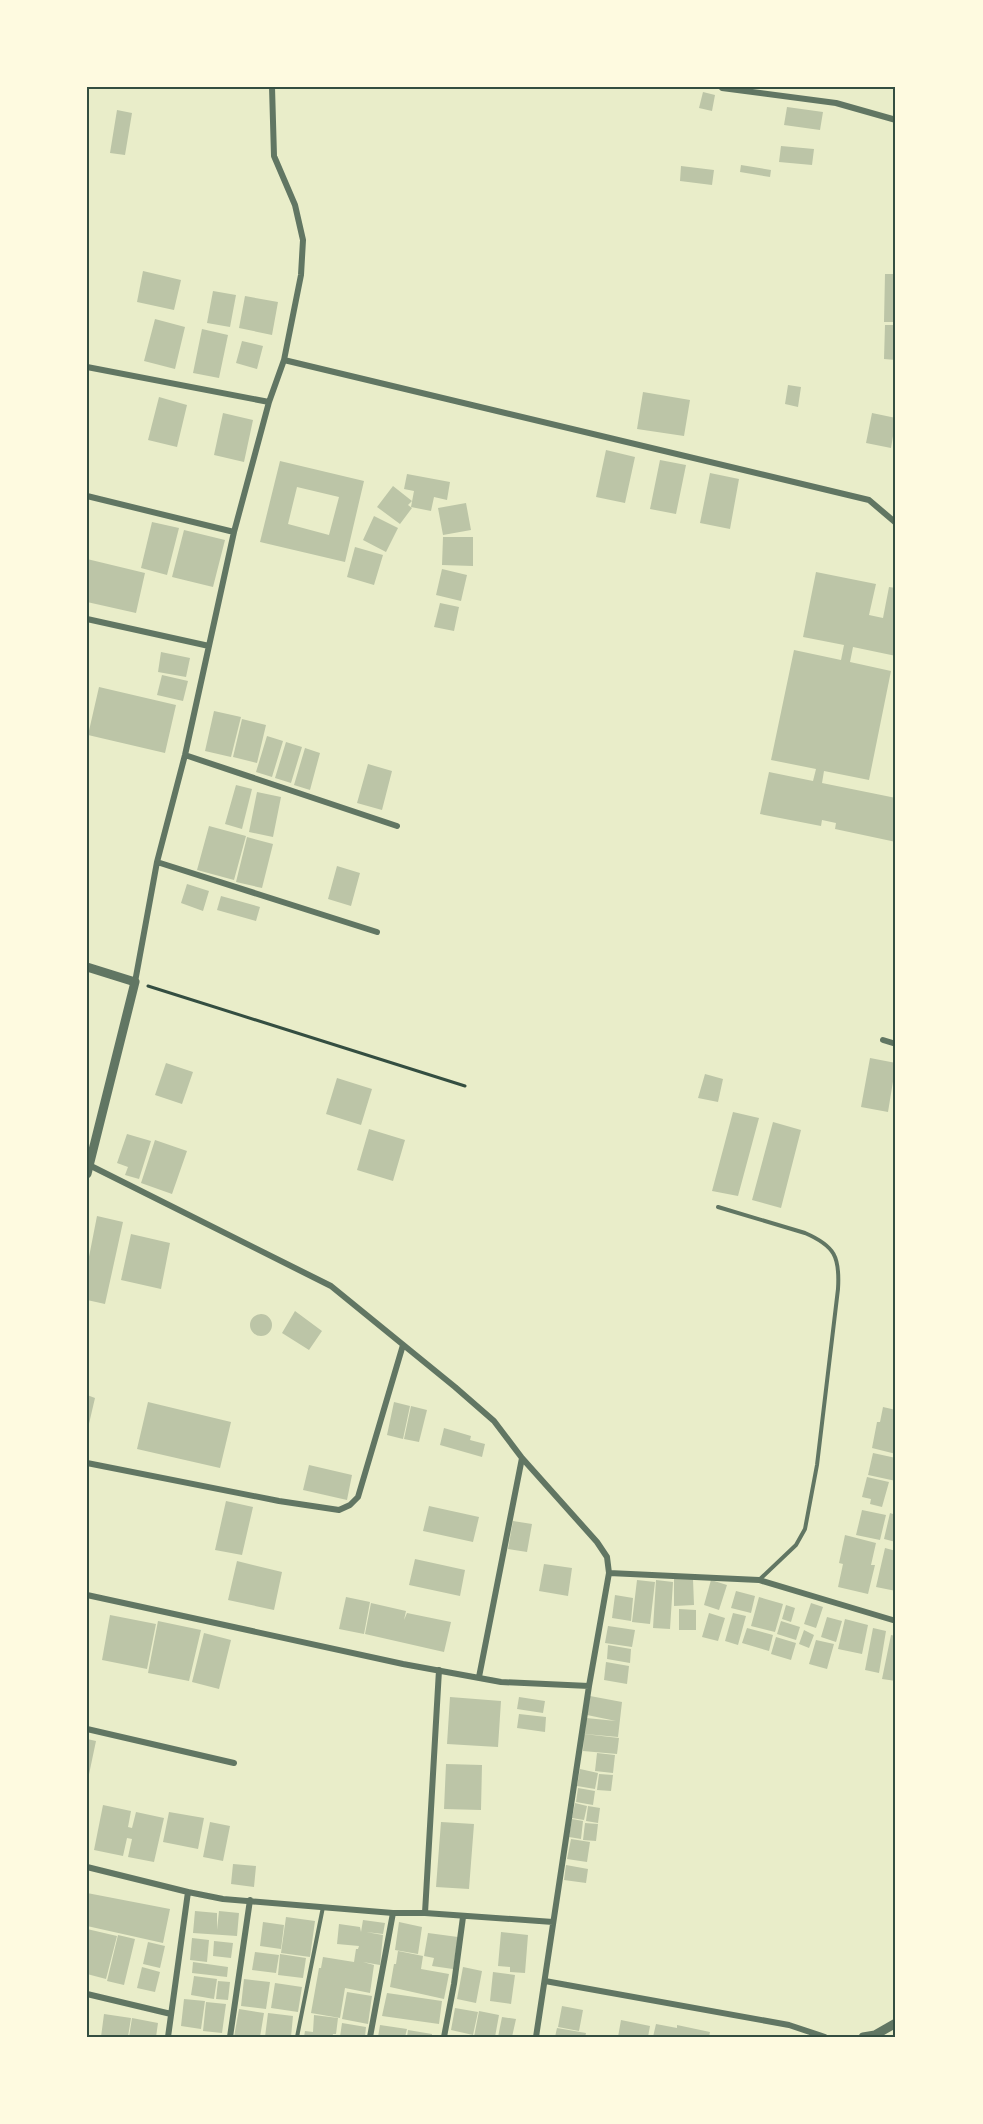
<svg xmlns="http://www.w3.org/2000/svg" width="983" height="2124" font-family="'Alegreya Sans',sans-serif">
<rect width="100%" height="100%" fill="#e9edc9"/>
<!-- building -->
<path fill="#bcc5a7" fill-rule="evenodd" d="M703,92l12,3 -3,16 -13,-3z
M787,107l36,5 -3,18 -36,-5z
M117,110l15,3 -7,42 -15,-2z
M781,146l33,3 -2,16 -33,-3z
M741,165l30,5 -1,7 -30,-5z
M681,166l33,4 -2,15 -32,-4z
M143,271l38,9 -7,30 -37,-8z
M885,274h11v48h-12z
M213,291l23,4 -6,32 -23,-4z
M245,296l33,6 -6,33 -33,-7z
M155,319l30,8 -10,42 -31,-8z
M885,325h11v35l-12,-1z
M202,329l26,6 -9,43 -26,-5z
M242,341l21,5 -6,23 -21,-6z
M788,385l13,2 -3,20 -13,-3z
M643,392l47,8 -6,36 -47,-7z
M159,397l28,8 -10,42 -29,-7z
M223,413l30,7 -9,42 -30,-7z
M872,413l24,5 -5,30 -25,-5z
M606,450l29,7 -10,46 -29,-6z
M660,460l26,5 -10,49 -26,-5z
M280,461l84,20 -19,81 -85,-20zM297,487l42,10 -10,38 -41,-11z
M710,473l29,6 -9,50 -30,-6z
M407,474l43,8 -3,18 -13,-3 -3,14 -20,-4 3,-16 -10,-2z
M393,486l19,15 -4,4 4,3 -12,16 -23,-17z
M466,503l5,27 -28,5 -5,-27z
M374,516l24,12 -12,24 -23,-12z
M152,522l27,6 -12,47 -26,-7z
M184,530l41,10 -12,47 -41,-10z
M443,537h30v29l-31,-1z
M355,547l28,8 -9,30 -27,-8z
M87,559l58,14 -9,40 -49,-11z
M442,569l25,6 -6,26 -25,-6z
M816,572l60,12 -7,31 14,3 6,-31 7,1v68l-43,-9 -3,15 41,9 -22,109 -45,-9 -2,12 74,15v44l-61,-13 1,-6 -14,-3 -1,6 -61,-12 9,-42 44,9 3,-12 -45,-9 23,-110 47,10 3,-15 -41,-8z
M440,603l19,4 -5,24 -20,-4z
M161,652l29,6 -4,19 -28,-5z
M162,675l26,6 -5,20 -26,-6z
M99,687l77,18 -11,48 -77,-18z
M214,711l27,6 -10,40 -26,-6z
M242,719l24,6 -9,38 -24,-6z
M267,736l16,5 -11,36 -16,-5z
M286,742l16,5 -11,36 -16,-5z
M305,748l15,5 -10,37 -16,-5z
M368,764l24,7 -10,39 -25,-7z
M236,785l16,4 -10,40 -17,-5z
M257,792l24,5 -8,40 -24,-5z
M209,826l37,10 -12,44 -37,-10z
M247,837l26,7 -11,44 -26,-6z
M337,866l23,7 -9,33 -23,-7z
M187,884l22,7 -6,20 -22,-8z
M221,896l39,11 -4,14 -39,-11z
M870,1058l26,5 -8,49 -27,-5z
M166,1063l27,9 -11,32 -27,-9z
M705,1074l18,5 -5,23 -20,-4z
M337,1078l35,11 -11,36 -35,-11z
M733,1112l26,6 -21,78 -26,-5z
M773,1122l28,8 -20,78 -29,-8z
M369,1129l36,11 -12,41 -36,-11z
M127,1134l24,7 -12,38 -14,-4 3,-8 -11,-4z
M155,1140l32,11 -15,43 -31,-11z
M97,1216l26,6 -18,82 -18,-4v-33z
M131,1234l39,9 -9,46 -40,-9z
M295,1311l27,20 -13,19 -27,-17z
M250 1325a11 11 0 1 1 22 0a11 11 0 1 1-22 0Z
M87,1395l8,3 -7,30h-1z
M148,1402l83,20 -11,46 -83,-19z
M394,1402l16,4 -7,33 -16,-4z
M411,1406l16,4 -8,32 -15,-3z
M883,1407l13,3v44l-24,-6 5,-26h3z
M444,1428l27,8 -1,4 15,4 -3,13 -42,-12z
M873,1453l23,5v23l-28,-6z
M309,1465l43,10 -5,25 -44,-10z
M867,1477l22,5 -7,25 -12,-3 1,-5 -9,-2z
M226,1501l27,6 -11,48 -27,-5z
M429,1506l50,11 -6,25 -50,-11z
M862,1510l24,5 -6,25 -24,-5z
M890,1513l6,2v27l-12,-3z
M513,1521l19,3 -5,28 -19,-3z
M845,1535l31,8 -5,22h4l-7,29 -30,-7 5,-23 -4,-1z
M885,1548l11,3v40l-20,-4z
M415,1559l50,11 -5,26 -51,-11z
M237,1561l45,11 -8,38 -46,-10z
M544,1564l28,4 -4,28 -29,-5z
M674,1579h19l1,26 -20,1z
M637,1580l18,2 -5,42 -18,-2z
M656,1580l17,2 -3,47 -17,-1z
M711,1580l16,5 -8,25 -15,-5z
M736,1591l19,5 -4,17 -20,-5z
M615,1595l18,3 -2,23 -19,-3z
M346,1597l24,5 -6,32 -25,-5z
M759,1597l24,7 -8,28 -24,-6z
M371,1603l35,8 -2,9 3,-7 44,9 -7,30 -79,-18z
M811,1603l12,4 -7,21 -12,-4z
M786,1605l9,3 -4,14 -9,-3z
M679,1609l17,1v20h-17z
M709,1613l16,5 -7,23 -16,-4z
M733,1613l13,3 -8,29 -13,-4z
M110,1615l46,9 -9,45 -45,-9z
M827,1617l15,4 -6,21 -15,-5z
M845,1619l23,6 -6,29 -24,-5z
M158,1621l43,9 -12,51 -41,-8z
M781,1621l19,6 -4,13 -19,-6z
M608,1626l27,4 -3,17 -27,-4z
M747,1628l26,7 -4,16 -27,-8z
M873,1628l13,3 -7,42 -14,-3z
M804,1630l10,5 -5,13 -10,-4z
M204,1633l27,7 -12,49 -27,-7z
M891,1635l5,1v45l-14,-2z
M776,1637l20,6 -5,17 -20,-6z
M816,1640l18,4 -7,25 -18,-5z
M608,1645l23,4 -1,14 -23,-4z
M606,1662l23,4 -2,18 -23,-4z
M590,1696l32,6 -4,35 -33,-3 1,-16 30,3 -29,-6z
M450,1697l51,4 -3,46 -51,-3z
M519,1697l26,4 -2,12 -26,-4z
M519,1714l27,3 -1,15 -28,-4z
M584,1734l35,4 -2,16 -34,-3z
M87,1739l9,2 -8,38h-1z
M597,1753l18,2 -2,18 -18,-2z
M446,1764l36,1 -1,45 -37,-1z
M580,1769l18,4 -3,16 -18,-3z
M599,1774l14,1 -2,16 -14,-1z
M578,1788l17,3 -2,14 -17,-3z
M575,1803l12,3 -3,14 -12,-2z
M103,1805l28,6 -3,16 4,1 4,-16 28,6 -10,44 -26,-5 4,-18 -5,-1 -4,18 -29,-6z
M588,1806l12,2 -2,15 -12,-2z
M169,1812l35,6 -6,31 -35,-7z
M572,1819l11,2 -2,18 -12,-2z
M210,1822l20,4 -7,35 -20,-4z
M441,1822l33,2 -5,65 -33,-2z
M585,1823l13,1 -2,17 -13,-1z
M571,1839l19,3 -3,20 -20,-3z
M233,1864l23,2 -2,21 -23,-3z
M566,1865l22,4 -2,14 -22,-3z
M87,1893l83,16 -7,34 -76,-17z
M195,1911l22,2v17l2,-19 20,2 -2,23 -44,-3z
M286,1917l29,4 -5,36 -29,-4z
M363,1920l22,3 -2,11 -17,-2 17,3 -3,30 -17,-3 11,3 -4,28 -25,-5 -5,30 -29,-5 8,-45h2l2,-11 31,5 2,-13h2l1,-3 -22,-2 2,-20 21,3 1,5z
M263,1922l21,3 -3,24 -21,-3z
M399,1922l23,5 -4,27 -23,-4z
M87,1929l30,7 -11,43 -19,-5z
M501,1932l27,3 -3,38 -15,-1v-5l-12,-1z
M428,1933l30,4 -5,32 -21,-3 2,-8 -10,-2z
M118,1935l17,4 -11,46 -17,-4z
M192,1938l17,2 -2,22 -17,-2z
M214,1941l19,2 -2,15 -18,-2z
M148,1942l17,4 -5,22 -17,-4z
M398,1951l25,5 -2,13 28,5 -5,25 -54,-12 4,-23h2z
M255,1952l24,3 -3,18 -24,-3z
M280,1954l26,4 -3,20 -25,-3z
M193,1962l35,5 -1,10 -35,-4z
M142,1967l18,5 -5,20 -18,-4z
M463,1967l19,4 -6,32 -19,-4z
M493,1972l22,3 -4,29 -21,-3z
M194,1976l23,3 -3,20 -23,-4z
M244,1979l26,3 -4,27 -25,-3z
M218,1981l12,1 -2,18 -12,-1z
M275,1983l27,4 -4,25 -27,-4z
M347,1992l25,4 -4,28 -26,-5z
M387,1993l55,8 -3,23 -57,-8z
M184,1999l21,2 -4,28 -20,-3z
M206,2002l20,2 -4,29 -19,-2z
M562,2006l21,4 -4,21 -21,-4z
M455,2008l23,4 -5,23 -22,-5z
M239,2009l25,4 -4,24h-26z
M479,2011l20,4 -4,22h-21z
M268,2013l25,3 -2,21h-26z
M104,2014l27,4 -3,19h-27z
M314,2015l24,3 -2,16h-3l-1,3h-28l1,-6 8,1z
M502,2017l14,2 -4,18h-14z
M132,2018l26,5 -2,14h-27z
M621,2020l29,6 -2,11h-30z
M342,2023l24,4 -1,10h-25z
M656,2024l21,4v-3l33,7 -1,5h-56z
M380,2025l27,4 -2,8h-27z
M557,2028l29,5 -1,4h-30z
M408,2030l24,4v3h-25z"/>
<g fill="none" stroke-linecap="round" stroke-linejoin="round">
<!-- path -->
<path stroke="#344e41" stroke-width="3" d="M148,986l317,100"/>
<!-- service -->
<path stroke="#617663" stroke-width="4" d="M718,1207l87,26c30,13 35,24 33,56l-21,176 -12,64 -9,16 -37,35
M297,2037l26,-130"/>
<!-- minor -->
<path stroke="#617663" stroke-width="6" d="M722,88l114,15 60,17
M284,360l585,140 27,23
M87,367l182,35
M87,496l147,36
M87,619l122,27
M185,755l212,71
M157,862l220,70
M135,982l22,-120 28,-107 49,-223 35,-130 15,-42 17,-85 2,-35 -8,-35 -21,-49 -2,-69
M883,1040l13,4
M87,1164l244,122 124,101 39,34 28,37 75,84 10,15 2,16 -20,113 -53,351
M87,1463l192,38 60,9 11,-5 8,-8 45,-152
M609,1573l150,7 137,41
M87,1595l316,69 98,18 88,4
M479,1677l43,-219
M87,1729l147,34
M87,1867l101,25
M425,1913l14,-243
M545,1981l244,44 36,12
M87,1994l84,20
M168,2037l20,-145 35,7 170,14h32l128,9
M230,2037l20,-137
M370,2037l23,-124
M444,2037l10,-53 9,-67"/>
<!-- tertiary -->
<path stroke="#617663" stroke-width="9" d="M87,967l48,15 -48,192
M863,2037l12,-2 21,-12"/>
</g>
<!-- border -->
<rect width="983" height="2124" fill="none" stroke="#fefae0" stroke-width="177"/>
<rect x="88" y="88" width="806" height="1948" fill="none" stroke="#344e41" stroke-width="2"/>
</svg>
